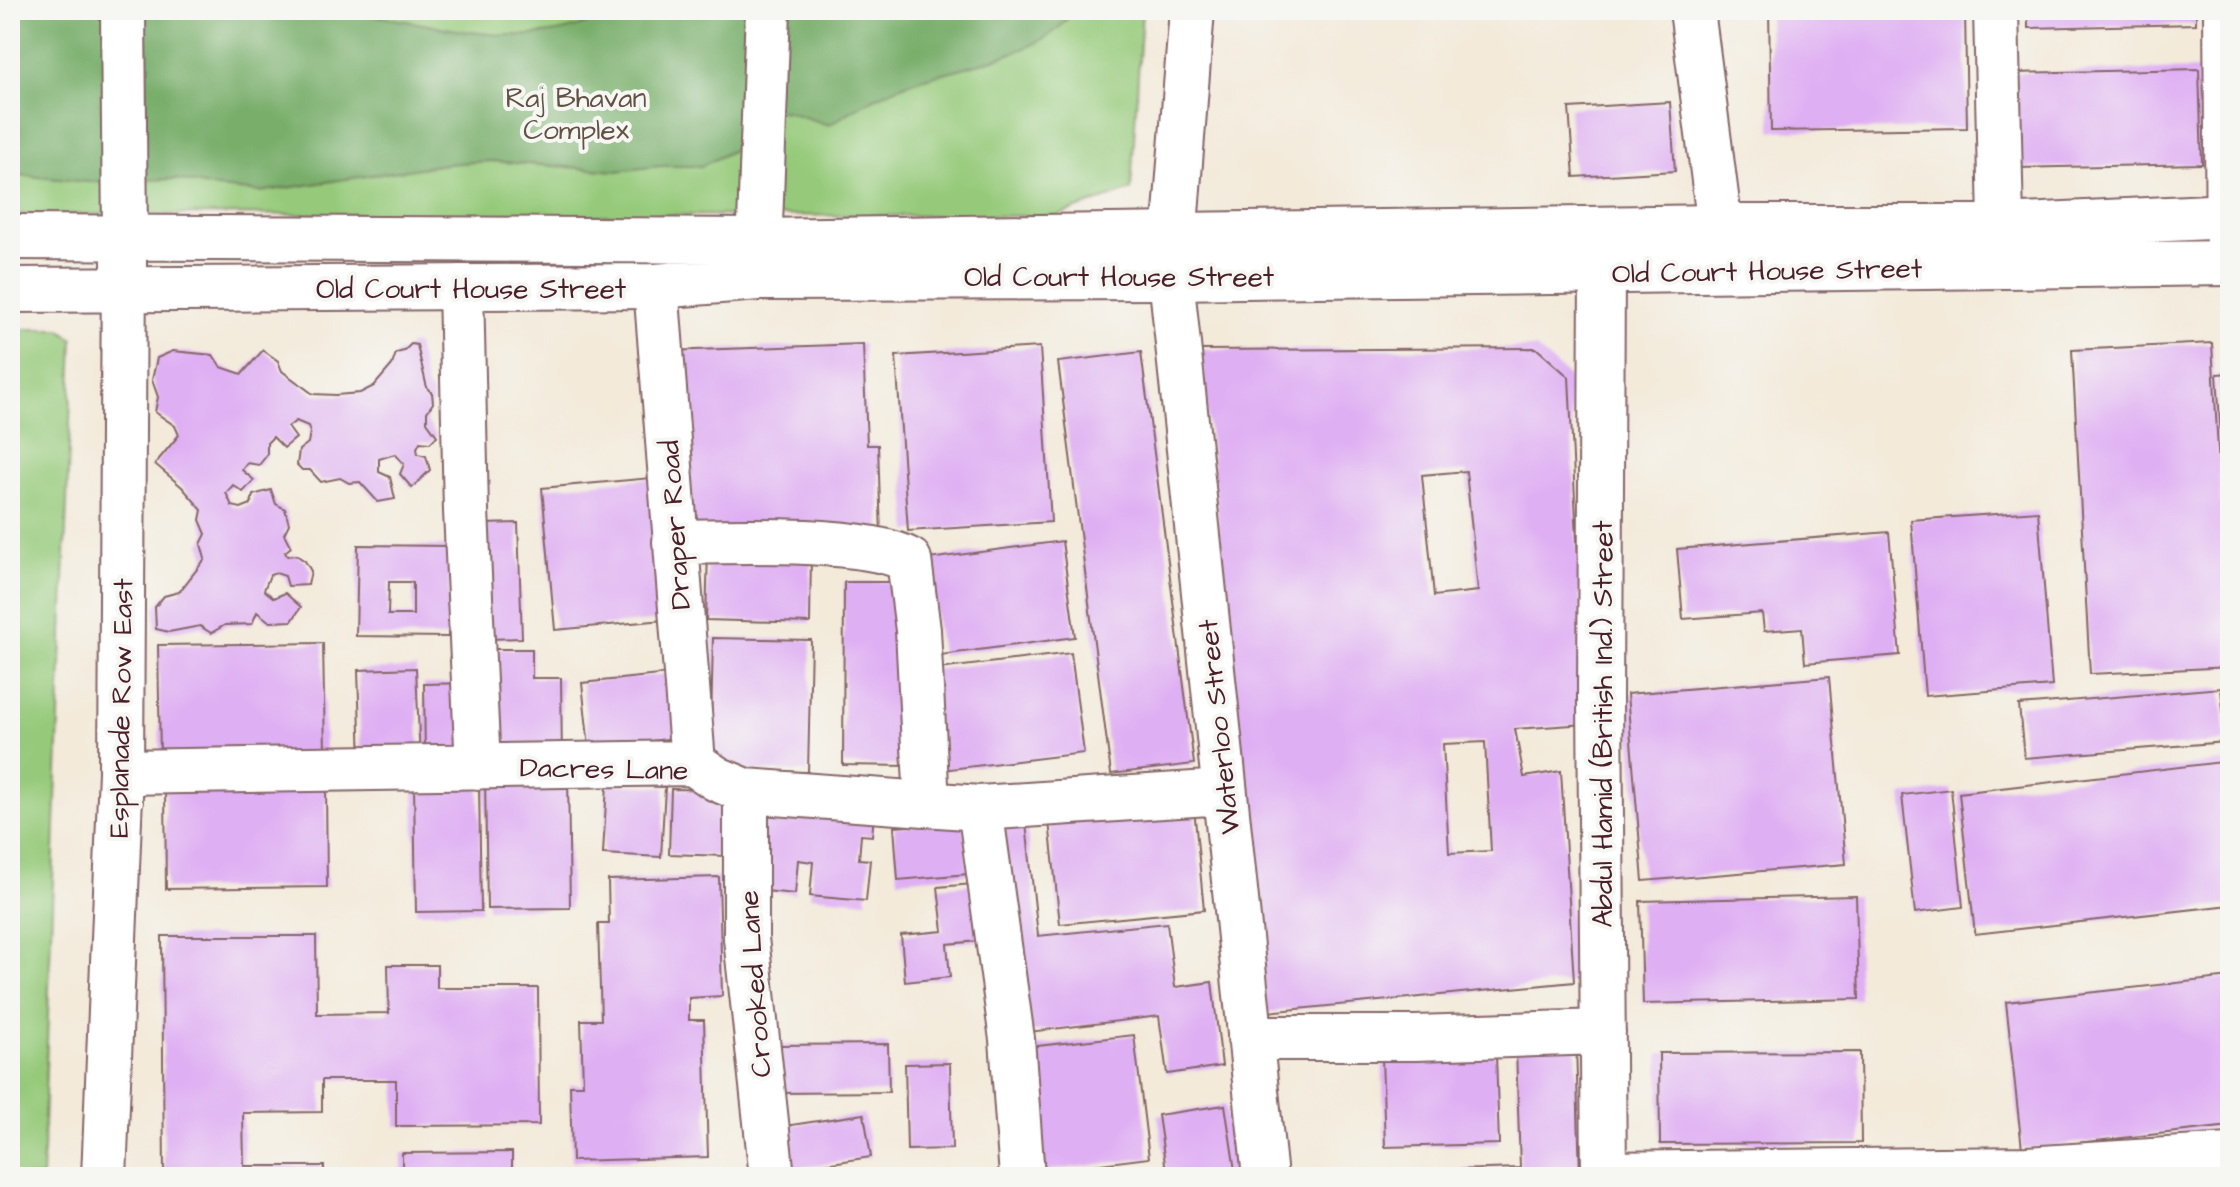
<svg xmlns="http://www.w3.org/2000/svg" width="2240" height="1187" font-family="'Architects Daughter',sans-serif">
<rect width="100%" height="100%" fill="#f6f6f2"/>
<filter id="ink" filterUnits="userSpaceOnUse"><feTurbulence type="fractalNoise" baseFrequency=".0125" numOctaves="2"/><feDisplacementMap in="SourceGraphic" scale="16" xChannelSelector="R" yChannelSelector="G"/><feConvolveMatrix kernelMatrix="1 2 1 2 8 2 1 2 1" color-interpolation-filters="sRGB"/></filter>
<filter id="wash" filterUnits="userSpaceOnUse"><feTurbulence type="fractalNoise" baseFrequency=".006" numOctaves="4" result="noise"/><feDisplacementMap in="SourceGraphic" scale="32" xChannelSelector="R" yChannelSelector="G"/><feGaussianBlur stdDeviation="1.8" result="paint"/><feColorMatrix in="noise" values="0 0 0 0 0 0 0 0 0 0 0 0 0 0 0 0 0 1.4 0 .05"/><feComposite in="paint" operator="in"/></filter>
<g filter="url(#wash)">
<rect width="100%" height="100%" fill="#f3eada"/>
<!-- green -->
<path fill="#96ca7a" stroke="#707452" stroke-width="2" d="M10,10h1132l-11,180 -75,26 -1046,-2z
M10,329h50l13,10 -31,838h-32z"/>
<!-- forest -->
<path fill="#78ae6a" stroke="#61664a" stroke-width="2" d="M10,10c105,0 212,-5 317,0 87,4 204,55 285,0h460c-18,45 -123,58 -166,74 -29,11 -52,25 -77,41l-41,-13 -44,-6 -9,43 -33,17h-42l-43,5 -127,-10 -44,3 -186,28 -43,-4 -42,-9 -89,3 -76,-8z"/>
<g id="blocks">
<!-- building -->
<path fill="#dfaff3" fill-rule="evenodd" d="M1769,10h196l2,118 -196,3z
M2028,10h168v14l-168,4z
M2199,69l3,95 -186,4 -2,-95z
M1670,102l5,69 -101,6 -5,-69z
M2212,343l18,324 -140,7 -18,-324z
M411,344l6,1 10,43 5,5 1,10 -6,9v10l10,14 -7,7 -10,-1 -3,6 1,6 8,2 4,14 -18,18 -12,-14 4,-10 -9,-10 -16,5v13l11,5 5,22 -17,3 -18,-20 -11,1 -9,-5 -19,4 -11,-12h-8l-5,-5 2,-15 9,-7 2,-11 -2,-6 -12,-5 -8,6 8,11 -12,10 -11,-11 -6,6v12l-8,10 -12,-2 -5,7 12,10 -11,12 -10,-7 -7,8 6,13 9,2 10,-4 2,-9 18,-5 5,14 9,5 4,15 -5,10 7,13 -6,5 2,4 9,-1 9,6 6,10 -3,14 -20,1 -3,-10 -9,-3 -6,2 -6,15 10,8 11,-5 16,14 -9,14 -22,1 -13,-10 -5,12 -27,1 -14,8 -11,-7 -31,6 -13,-3 -1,-22 9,-11 15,-4 26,-33 -4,-15 5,-10 -6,-14 2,-10 -20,-23 -27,-23 24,-29 -4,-9 -20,-14 3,-15 -6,-17 5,-22 16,-7 40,4 8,12 21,7 21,-24 15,11 4,10 31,23 23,1 24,-2 14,-7 18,-21 4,-12 8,-2z
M863,344l4,101h11l3,90 -198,-1 -16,-183z
M1040,347l11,175 -143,9 -12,-175z
M1536,348l33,29 17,347 -71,5 9,48 37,-6 13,211 -307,30 -66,-662zM1466,471l12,120 -44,5 -12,-121zM1485,742l6,109 -42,2 -6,-109z
M1141,352l53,412 -83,10 -53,-412z
M2230,373v181h-2l-11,-180z
M662,477l13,142 -120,11 -13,-142z
M2038,511l14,175 -127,10 -14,-176z
M518,523l4,115 -33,1 -5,-115z
M1889,532l11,123 -95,8 -3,-35 -38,3 -2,-18 -79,6 -6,-70z
M1062,541l13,96 -134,18 -13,-96z
M358,545l92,1 -2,91 -92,-1zM389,582h24v33h-25z
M708,551l103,2 -1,70 -104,-3z
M844,582h64v184l-65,-1z
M713,638l98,2 -3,132 -98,-2z
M323,643l2,110 -165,3 -2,-111z
M484,649h48v29h29l1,83h-77z
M1071,653l13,100 -142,17 -12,-100z
M416,668l4,92 -59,2 -3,-92z
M668,674l8,64 -87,10 -7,-65z
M1829,677l17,187 -203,17 -16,-187z
M473,683l2,75h-50l-1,-74z
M2221,688l5,54 -202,16 -5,-53z
M2230,761v144l-255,29 -16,-141z
M568,776l2,132 -83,1 -2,-132z
M414,784h65l2,127 -65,1z
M607,784l58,3 -4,70 -58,-3z
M326,785l1,102 -161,2 -1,-103z
M671,789l57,1 -2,66 -57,-2z
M1951,789l12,118 -48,6 -13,-118z
M1193,798l11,112 -144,14 -12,-112z
M763,804l111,11 -2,21 -11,-1 -2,24 11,1 -4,41 -56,-5 3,-34 -15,-2 -3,34 -40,-4z
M1025,814l13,122 129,-13 8,64 37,-5 10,84 -55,8 -8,-58 -138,17 -24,-217z
M964,822l4,52 -70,6 -4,-53z
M719,877l3,119 -33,2v22h15l4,137 -136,4 -2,-76h13l-2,-65h20l-3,-96h11l-1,-44z
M973,884l6,57 -32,3 3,33 -45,5 -4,-47 42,-4 -5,-44z
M1856,896l3,103 -216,5 -3,-103z
M162,936h154l1,78 72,-1 -1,-48h49v23h101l1,137 -143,1v-46h-74v32l-79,1 1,53h80v11h-160z
M2230,977v149l-208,23 -16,-147z
M1134,1035l15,123 -104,13 -16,-124z
M888,1044l1,48 -112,1v-48z
M1576,1045l4,132h-159l-1,-6 100,-3 -4,-121z
M1860,1052l1,91 -201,1 -1,-91z
M1496,1055l3,89 -114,3 -3,-90z
M950,1063l2,86 -45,1 -2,-86z
M1225,1105l11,72h-69l-9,-62z
M864,1114l7,43 -86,13 -7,-43z
M512,1152v25h-110v-24z
M632,1171v6h-67v-5z"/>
</g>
</g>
<g filter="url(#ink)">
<use href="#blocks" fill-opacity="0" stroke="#856668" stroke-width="2"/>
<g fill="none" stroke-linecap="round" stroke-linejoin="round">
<!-- minor casing -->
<g stroke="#856668" stroke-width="48">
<path id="minor" d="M123,10l2,229
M1192,10l-21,267 94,900
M1692,10l28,217
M1996,10l6,254
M2226,10l2,246
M1602,271l-2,428 4,478
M758,278l10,-268
M656,286l37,477
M461,287l5,224 12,256
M675,542c56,-1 188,-6 234,18l9,70 9,174
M121,772l572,-9 24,16 29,12 234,17 244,-16
M746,791v147l26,239
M980,808l32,231 10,138
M1250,1038h165l188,-6
M1604,1174l423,-5 203,-13"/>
</g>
<!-- major casing -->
<g stroke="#856668" stroke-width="48">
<path id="major" d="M10,237l749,4 961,-14h281l229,-11
M10,290l646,-4 102,-8 413,-1 1059,-14
M104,1177l17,-405 3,-512"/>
</g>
<!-- minor -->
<use href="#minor" stroke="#fff" stroke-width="44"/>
<!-- major -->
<use href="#major" stroke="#fff" stroke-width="44"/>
</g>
</g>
<g text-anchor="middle" stroke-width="8" stroke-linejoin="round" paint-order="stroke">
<!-- park labels -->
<g font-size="28" fill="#615243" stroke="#f6f6f2">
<text x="576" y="107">Raj Bhavan<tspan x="576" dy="32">Complex</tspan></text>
</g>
<!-- street labels -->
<g font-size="28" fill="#4a1f2b" stroke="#f6f6f2">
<text transform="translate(1767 270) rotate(-1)" y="10">Old Court House Street</text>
<text x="1119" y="286">Old Court House Street</text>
<text x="471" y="298">Old Court House Street</text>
<text transform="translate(674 525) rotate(-94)" y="10">Draper Road</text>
<text transform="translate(120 708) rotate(-89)" y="10">Esplanade Row East</text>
<text transform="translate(1602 724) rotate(-90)" y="10">Abdul Hamid (British Ind.) Street</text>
<text transform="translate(1218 727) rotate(-96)" y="10">Waterloo Street</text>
<text transform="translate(604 768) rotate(1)" y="10">Dacres Lane</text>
<text transform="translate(754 984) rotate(-94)" y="10">Crooked Lane</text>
</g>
</g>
<!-- margin -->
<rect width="2240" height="1187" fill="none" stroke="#f6f6f2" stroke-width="40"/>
</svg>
